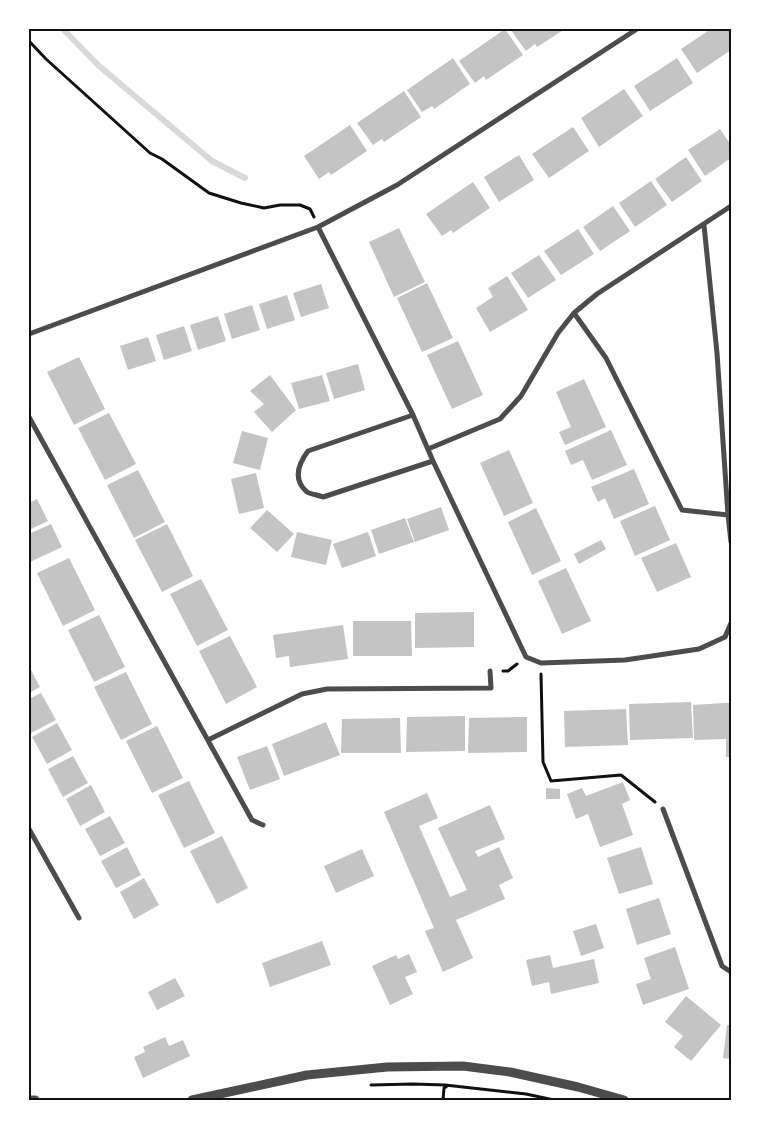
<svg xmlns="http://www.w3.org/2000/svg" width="760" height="1129" font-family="'Exo 2',sans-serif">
<rect width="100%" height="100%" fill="#fff"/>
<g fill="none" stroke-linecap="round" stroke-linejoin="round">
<!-- stream -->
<path stroke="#d9d9d9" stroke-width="6" d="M63,29l36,37 113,95 33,17"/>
</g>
<!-- building -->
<path fill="#c4c4c4" d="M505,29l18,26 -37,25 -2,-4 -9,7 -16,-22z
M510,29h55l-28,18 -2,-3 -9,7z
M711,29h17l3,4v17l-34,23 -16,-24z
M453,58l17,26 -36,25 -2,-3 -10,6 -15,-22z
M677,58l16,25 -43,28 -16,-25z
M624,89l19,27 -44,31 -18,-29z
M404,91l17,26 -37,25 -2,-3 -9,6 -16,-22z
M350,125l17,26 -36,24 -2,-3 -10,7 -15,-23z
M573,127l16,24 -40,27 -17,-24z
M720,129l11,16v13l-26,18 -17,-26z
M519,155l15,25 -35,22 -15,-25z
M686,157l16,24 -30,21 -17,-23z
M651,181l16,24 -32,22 -16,-24z
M473,182l17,26 -37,25 -2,-3 -9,6 -16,-22z
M613,206l17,25 -30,20 -17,-24z
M399,228l26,54 -31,15 -25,-55z
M578,229l16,25 -33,21 -17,-24z
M539,255l17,25 -28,18 -17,-25z
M507,276l21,34 -38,22 -14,-24 17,-11 -5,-9z
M427,283l26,55 -31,14 -25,-54z
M321,284l8,24 -28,9 -8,-24z
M287,295l8,25 -28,9 -8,-25z
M252,305l8,25 -28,9 -8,-25z
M218,316l8,25 -28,9 -8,-25z
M184,326l8,25 -28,9 -8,-25z
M148,337l8,24 -28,9 -8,-24z
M458,341l25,54 -31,14 -25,-54z
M79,357l26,52 -31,16 -27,-53z
M358,364l7,26 -31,9 -8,-26z
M270,375l26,35 -24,22 -18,-20 10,-8 -14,-13z
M322,375l8,26 -31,8 -8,-26z
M584,379l22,48 -41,18 -6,-13 12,-5 -15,-35z
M109,413l27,51 -31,16 -27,-52z
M611,430l16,35 -35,15 -9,-20 -12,5 -6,-14z
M242,431l26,7 -8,32 -27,-7z
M509,450l24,53 -29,13 -24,-53z
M634,469l15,35 -35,15 -9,-21 -7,4 -7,-15z
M138,470l27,52 -31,16 -27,-53z
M256,473l8,35 -25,6 -8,-35z
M37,499l11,22 -19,9v-27z
M655,506l15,34 -35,16 -15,-35z
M441,507l8,23 -34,12 -8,-23z
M536,508l25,53 -29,14 -24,-53z
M267,510l27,24 -17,18 -27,-24z
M405,518l9,24 -35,12 -8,-24z
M51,524l11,23 -32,15 -1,-28z
M167,524l26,52 -31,16 -27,-52z
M297,532l35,8 -6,25 -35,-8z
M368,532l8,24 -34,12 -9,-24z
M601,540l5,9 -27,15 -5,-10z
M676,543l15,34 -34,15 -16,-34z
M69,558l26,52 -32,16 -26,-53z
M566,568l25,53 -29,13 -24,-53z
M201,579l27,51 -31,16 -27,-52z
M474,612v35l-59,1v-35z
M99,615l26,52 -31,15 -26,-52z
M353,621h58l1,35h-59z
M343,625l5,34 -58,8 -1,-11 -13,2 -3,-23z
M230,636l27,51 -31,17 -27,-53z
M29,666l11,21 -11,6z
M126,672l26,52 -31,16 -27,-53z
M41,693l15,27 -25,13 -2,-4v-30z
M691,702l2,36 -63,2 -1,-36z
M724,703h7v54h-5v-18l-32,1 -1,-35z
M626,709l2,36 -63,2 -1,-36z
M465,716v35l-59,1 1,-35z
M527,717v35l-59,1 1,-35z
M400,718l1,35h-60l1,-34z
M326,722l14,33 -56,21 -12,-32z
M57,723l15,27 -25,14 -15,-27z
M157,726l26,52 -31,15 -26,-52z
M267,746l13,33 -30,11 -13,-33z
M73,756l15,27 -25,14 -15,-28z
M189,781l26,52 -31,15 -26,-53z
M623,782l7,18 -8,4 11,31 -33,12 -12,-33 -12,5 -9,-25 15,-6 4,8z
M91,785l14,27 -25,14 -14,-27z
M546,788l14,1v10h-14z
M427,793l11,25 -19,8 31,71 17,-7 -29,-62 52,-23 15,34 -30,12 3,6 21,-10 14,31 -14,7 6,14 -49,21 17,38 -30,14 -18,-41 9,-3 -50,-116z
M110,816l15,27 -25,13 -15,-27z
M222,836l26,52 -31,16 -27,-53z
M127,847l14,28 -25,13 -15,-27z
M641,847l12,37 -34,10 -12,-36z
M362,849l12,27 -38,17 -12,-27z
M144,878l15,27 -25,14 -14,-27z
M659,898l12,36 -34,11 -11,-36z
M596,924l8,24 -23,8 -8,-25z
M322,941l9,24 -61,22 -8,-24z
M675,947l14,42 -46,16 -7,-21 15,-5 -7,-21z
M409,954l8,18 -12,5 8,17 -23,11 -18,-39 24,-11 2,4z
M550,955l3,13 41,-9 5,24 -48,11 -2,-12 -17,4 -6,-26z
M175,978l10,18 -28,14 -9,-18z
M686,996l35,29 -30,36 -17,-14 9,-11 -18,-14z
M727,1025h4v34l-8,-1z
M165,1037l4,9 14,-6 7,16 -47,22 -9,-21 11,-5 -2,-5z"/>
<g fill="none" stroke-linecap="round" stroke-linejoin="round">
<!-- path -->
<path stroke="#111" stroke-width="3" d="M29,41l17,18 104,94 12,6 47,34 32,10 23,5 16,-3h20l10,4 4,8
M503,671h5l9,-7
M541,674l2,88 8,19 70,-6 34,27
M371,1085l42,-1 32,1 81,9 28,6
M443,1100l1,-12 2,-1 -1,-2"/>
<!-- minor -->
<path stroke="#4c4c4c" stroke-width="5" d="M731,206l-134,88 -23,19 32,45 76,152 46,5 3,27
M704,225l13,128 11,162
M318,227l95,188 -105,36c-9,12 -16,28 -1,41 3,2 11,3 16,5l110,-36 93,196 15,6 84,-3 74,-11 26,-12 6,-14
M29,334l289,-107 79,-42 240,-156
M413,415l20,46
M29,417l223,403 11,5
M428,449l72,-30 21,-23 37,-63 16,-20
M208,740l94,-46 25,-5 164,-1 -1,-17
M663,809l59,157 9,6
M29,829l50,89"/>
<!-- tertiary -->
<path stroke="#4c4c4c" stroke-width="9" d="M30,1100h5
M192,1100l115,-25 80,-8 76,-1 47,6 68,15 46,13"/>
</g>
<!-- border -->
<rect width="760" height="1129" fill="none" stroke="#ffffff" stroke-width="60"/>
<rect x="30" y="30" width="700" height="1069" fill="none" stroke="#111" stroke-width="2"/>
</svg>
